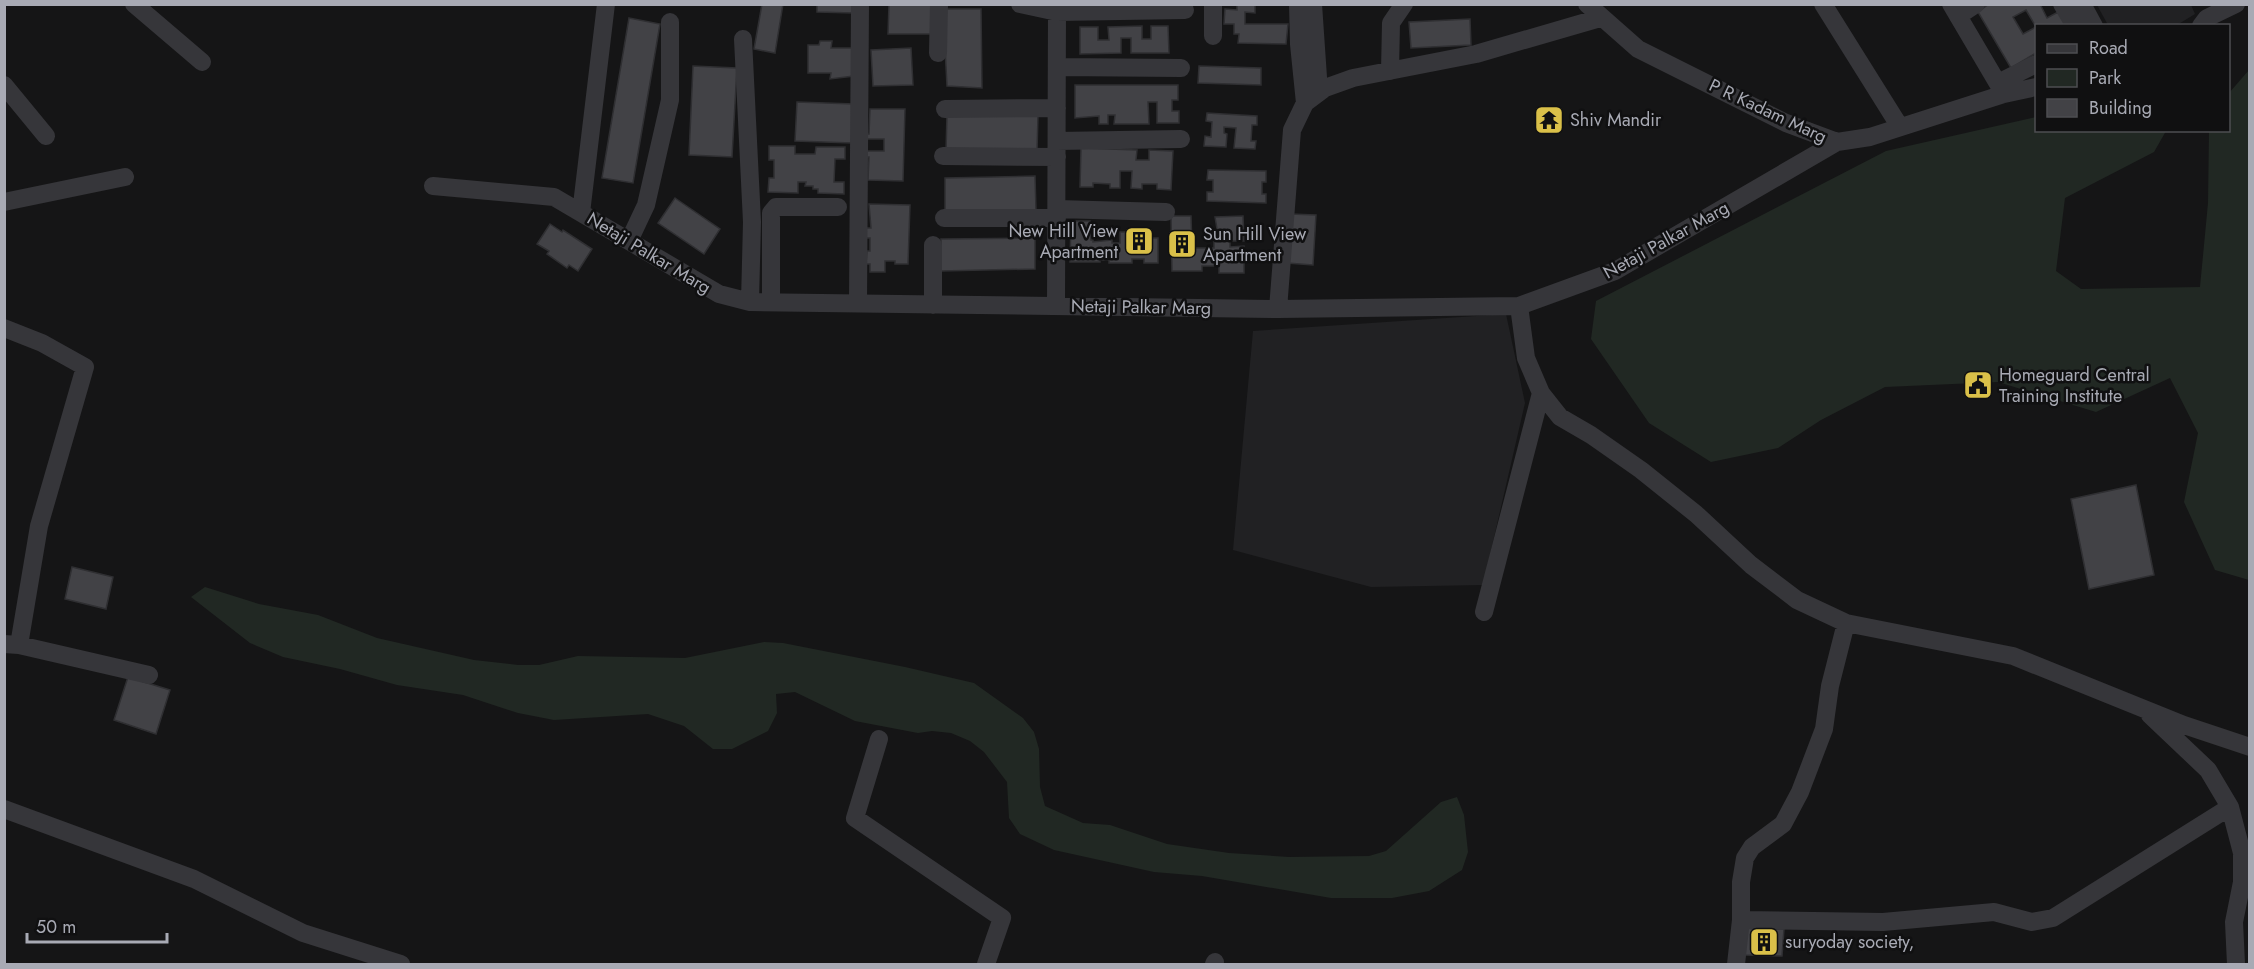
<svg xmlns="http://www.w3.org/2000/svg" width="2254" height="969" font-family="Jost,sans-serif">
<rect width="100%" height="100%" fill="#151516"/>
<!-- built -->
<path fill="#212123" d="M2097,5h94l4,9 -18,11h-69z
M1506,314l19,89 -42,182 -112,2 -138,-37 20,-219z"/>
<!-- green -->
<path fill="#212823" d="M2249,70v510l-34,-10 -31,-68 14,-69 -28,-55 -74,34 -98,-30 -113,5 -64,33 -43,28 -67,14 -62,-39 -58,-84 5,-38 290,-150 150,-34v13l130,1 -12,21 -89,46 -9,73 25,18 119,-2 8,-84 1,-72 19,-1 1,-37z
M205,587l54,17 59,11 59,23 97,22 44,5h21l39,-9 107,2 79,-16 19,1 122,24 69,16 49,35 11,14 5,17 1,38 5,19 38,17 27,2 57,19 62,9 60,4 80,-1 17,-5 55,-49 16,-5 7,18 4,37 -6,18 -33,21 -37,7h-61l-129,-22 -48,-4 -100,-22 -34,-16 -11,-16 -2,-36 -23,-30 -14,-11 -19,-8 -19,-2 -14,2 -63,-12 -60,-29 -19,2 1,19 -9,18 -36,18h-19l-29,-23 -36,-12 -94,6 -36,-7 -55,-18 -66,-10 -57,-16 -57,-12 -33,-14 -59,-46z"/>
<!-- building -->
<path fill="#424246" stroke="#2f2f32" stroke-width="1.5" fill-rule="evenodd" d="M762,4h21l-8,49 -21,-4z
M817,4h36v9l-36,-1z
M889,4h43v30h-44z
M1237,4h18v9l-10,-1v12h43l-2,20 -48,-1 1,-9h-5v-10h-10l1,-15 12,1z
M1989,4h51l7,14 11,-6 8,14h-30v27l-25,15 -33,-56zM2026,10l10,17 -13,7 -10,-17z
M943,9h38l1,79 -35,-2z
M629,18l31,6 -27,159 -31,-5z
M1470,19l1,26 -60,3 -2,-26z
M1142,26v13h9v-13h17l1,27h-38v-15h-10v15l-41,1v-27h18v13h11l-1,-13z
M820,41h12l-1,7h23v28l-24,3 1,-6h-23v-28h11z
M911,48l2,37 -40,1 -2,-36z
M693,66l44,2 -5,89 -43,-2z
M1199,66l62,2v17l-63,-2z
M1075,85h103v15h-6v11h7v12h-22v-21h-9l1,22h-35l1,-9h-7v9h-9v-8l-24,2z
M797,102l57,2 -2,39 -57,-2z
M870,109h35l-2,72 -35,-1 1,-23h-3v-6h18v-12h-17v-5h2z
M1207,113l50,3v9h-5l-1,16h5l-1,8 -21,-1 2,-20 -12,-1v6l3,1 -1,13 -22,-1 1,-10 6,1 1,-15 -6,-1z
M947,114l91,1 -1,37 -91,-1z
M769,146h26v8h20l1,-7h29v12h-10l-1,23h10v12l-26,-1v-4h-5v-3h-8l1,-4h-8v11l-30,-1 1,-14h5v-18h-5z
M1081,148l56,2 -1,10h13v-10l24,1 -2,39 -14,-1v-5h-15v5l-11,-1 1,-17h-12v17h-10v-4l-17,-1v4h-13z
M1208,170l58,1v11h-4v12h4v9l-59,-2v-9h6v-12h-6z
M1035,176l1,34 -91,2v-34z
M675,198l45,31 -16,25 -46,-31z
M869,204l41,1 -2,59h-13v-3h-10v11h-15v-8h-4l1,-13h3v-13h-5v-10h6z
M1290,214l26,1 -3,50 -26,-2z
M1171,216h20l1,32h22v-13h4l-3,-18 28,-1 1,25h-14v6l14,-1v27h-25v-7h-17v5h-30z
M1071,221h19l1,19h2v2l19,-2v3h8v-11h14v6h24v25h-14v-4h-12v4h-23v-3h-9v2h-30z
M550,224l12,8 1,-2 29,19 -14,22 -9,-6 -2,3 -20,-14 2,-3 -12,-7z
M1035,238v31l-94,2v-32z
M2136,485l18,90 -65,14 -18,-90z
M72,567l41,10 -7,32 -41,-10z
M128,677l42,13 -14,44 -42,-14z
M1745,928l39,1 -2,27 -38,-1z"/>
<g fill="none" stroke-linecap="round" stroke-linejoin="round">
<!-- minor -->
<path stroke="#36363a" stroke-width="18" d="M134,4l68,58
M1020,4l37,8 -1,294
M1059,4l-2,8 128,-2
M1213,4v32
M1298,4l1,40 6,59
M1313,4l6,88
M1587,4l51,45 148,74 51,19 33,-5 134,-43 32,-7
M1823,4l77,123
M1951,4l53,90
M2062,4l13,22
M2082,4l12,22
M1958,16l18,-12
M2201,26l6,-8 29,-14
M743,39l9,183 -2,80
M938,53l1,-49
M1058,67l123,1
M1390,71l1,-48 13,-19
M1998,83l38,-19
M4,85l42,51
M945,109l112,-1
M1057,141l124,-2
M943,156l114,1
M433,186l121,11 165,97 31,8 528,7 241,-3 96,-35 222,-129
M4,202l121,-25
M1057,209l109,3
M581,213l25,-209
M944,218h113
M629,241l17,-36 24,-105v-78
M771,302v-89l5,-6h62
M858,303l2,-299
M933,305v-60
M1519,306l7,52 15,35 19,24 31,18 50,35 55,44 55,51 46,35 49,23 167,33 171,69 66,22
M1278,309l14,-179 13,-27 20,-15 28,-10 123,-24 124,-36
M4,328l38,15 43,24 -46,159 -20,119
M1484,612l57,-219
M4,644l15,1 130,30
M2150,715l58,55 22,37 12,46v29l-8,40 2,42
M879,739l-24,79 147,100 -16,46
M4,809l190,70 109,54 98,31
M1741,920l142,2 111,-10 38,10 21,-4 177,-111
M1214,964l1,-2
M1736,964l5,-44v-38l4,-24 7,-11 31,-23 17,-32 24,-63 6,-43 16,-63"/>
</g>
<!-- icons -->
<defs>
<g id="temple-square" transform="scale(1.5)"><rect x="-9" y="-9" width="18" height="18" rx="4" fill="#dac049" stroke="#101011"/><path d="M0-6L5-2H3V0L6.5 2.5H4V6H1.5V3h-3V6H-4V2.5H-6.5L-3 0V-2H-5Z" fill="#111"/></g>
<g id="building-square" transform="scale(1.5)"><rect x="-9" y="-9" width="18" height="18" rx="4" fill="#dac049" stroke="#101011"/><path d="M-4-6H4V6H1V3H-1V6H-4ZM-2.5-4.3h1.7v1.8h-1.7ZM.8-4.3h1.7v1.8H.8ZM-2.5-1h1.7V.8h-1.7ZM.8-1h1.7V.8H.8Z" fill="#111"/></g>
<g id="civic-square" transform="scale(1.5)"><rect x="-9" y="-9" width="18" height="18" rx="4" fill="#dac049" stroke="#101011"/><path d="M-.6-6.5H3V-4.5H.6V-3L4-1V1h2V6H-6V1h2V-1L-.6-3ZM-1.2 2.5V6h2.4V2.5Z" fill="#111"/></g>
</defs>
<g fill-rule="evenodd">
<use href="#temple-square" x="1549" y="120"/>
<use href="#building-square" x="1139" y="241"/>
<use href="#building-square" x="1182" y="244"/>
<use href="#civic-square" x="1978" y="385"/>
<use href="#building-square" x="1764" y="942"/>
</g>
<g text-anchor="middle" stroke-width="5" stroke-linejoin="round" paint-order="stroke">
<!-- street labels -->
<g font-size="18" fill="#a8aab4" stroke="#101011">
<text transform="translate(1768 111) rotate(25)" y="6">P R Kadam Marg</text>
<text transform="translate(1666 240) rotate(-29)" y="6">Netaji Palkar Marg</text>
<text transform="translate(649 253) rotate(31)" y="6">Netaji Palkar Marg</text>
<text transform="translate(1141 307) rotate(1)" y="6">Netaji Palkar Marg</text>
</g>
<!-- poi labels -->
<g font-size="18" fill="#a8aab4" stroke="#101011" text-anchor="start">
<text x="1570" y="126">Shiv Mandir</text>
<text x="1118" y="237" text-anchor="end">New Hill View<tspan x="1118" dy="21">Apartment</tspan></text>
<text x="1203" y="240">Sun Hill View<tspan x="1203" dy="21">Apartment</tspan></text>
<text x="1999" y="381">Homeguard Central<tspan x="1999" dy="21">Training Institute</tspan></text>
<text x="1785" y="948">suryoday society,</text>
</g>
</g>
<!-- border -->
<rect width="2254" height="969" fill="none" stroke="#a8aab4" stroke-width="12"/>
<!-- legend -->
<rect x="2035" y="24" width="195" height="108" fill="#101011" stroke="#4d4e52" stroke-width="1.5"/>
<rect x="2047" y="44" width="30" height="9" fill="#36363a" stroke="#4d4e52" stroke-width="1.5"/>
<text x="2089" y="54" font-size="18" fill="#a8aab4">Road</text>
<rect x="2047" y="69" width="30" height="18" fill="#212823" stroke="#4d4e52" stroke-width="1.5"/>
<text x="2089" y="84" font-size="18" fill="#a8aab4">Park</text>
<rect x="2047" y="99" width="30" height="18" fill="#424246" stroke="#4d4e52" stroke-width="1.5"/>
<text x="2089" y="114" font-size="18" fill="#a8aab4">Building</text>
<!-- scale -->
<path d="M27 933v9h140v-9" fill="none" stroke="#a8aab4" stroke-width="3"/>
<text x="36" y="933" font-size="18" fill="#a8aab4" stroke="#101011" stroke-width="4.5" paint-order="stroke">50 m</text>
</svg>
